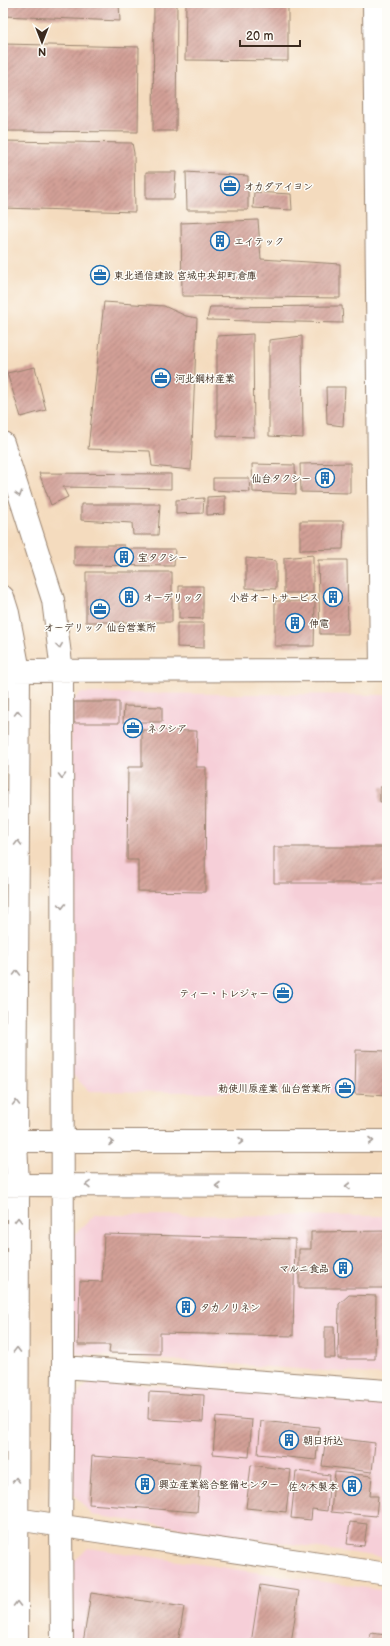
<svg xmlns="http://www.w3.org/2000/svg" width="390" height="1646" font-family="'Balsamiq Sans','Klee One',sans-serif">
<defs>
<pattern id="building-hatch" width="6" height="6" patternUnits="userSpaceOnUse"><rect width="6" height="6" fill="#d3a097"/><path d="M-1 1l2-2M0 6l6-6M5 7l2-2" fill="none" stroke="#ac837b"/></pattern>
</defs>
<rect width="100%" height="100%" fill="#fdfcf7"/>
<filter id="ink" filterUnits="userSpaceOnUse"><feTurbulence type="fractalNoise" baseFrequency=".025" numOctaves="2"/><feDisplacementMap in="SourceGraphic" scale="8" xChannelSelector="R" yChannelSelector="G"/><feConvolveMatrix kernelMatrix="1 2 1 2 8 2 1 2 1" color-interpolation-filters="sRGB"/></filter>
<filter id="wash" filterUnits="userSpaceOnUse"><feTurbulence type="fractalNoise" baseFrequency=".012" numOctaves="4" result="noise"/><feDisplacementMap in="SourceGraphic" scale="16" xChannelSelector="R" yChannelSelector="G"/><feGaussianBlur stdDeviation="0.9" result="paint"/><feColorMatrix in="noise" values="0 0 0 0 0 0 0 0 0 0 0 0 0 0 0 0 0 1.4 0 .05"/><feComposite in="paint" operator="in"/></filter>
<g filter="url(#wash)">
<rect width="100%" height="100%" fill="#f4dbbe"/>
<!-- built -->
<path fill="#f6cfd8" d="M81,693l306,2v399l-298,-3 -17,-17 -1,-372z
M95,1215l292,1v159l-309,-21 -9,-11v-103z
M91,1381l296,21v156l-295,-43 -21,-24v-91z
M88,1548l299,43v52h-319v-76z"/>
<g id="blocks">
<!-- building -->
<path fill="url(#building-hatch)" d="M3,3h116l1,18 -117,-5z
M154,3h23l-1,128h-23z
M186,3h102v58l-103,-1z
M3,44l136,3 -1,85 -134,-1z
M3,141l129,2 2,10 1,59 -132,-4z
M146,172h30l-2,27h-28z
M186,172l62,4v34h-61z
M254,192l37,2 1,16 -39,-2z
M258,220l3,39 79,5v34l-158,-2 -1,-73z
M104,302l60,4 22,10 11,2 -6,152 -39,-4 -2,-15 -62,-2z
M342,306l1,17 -136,-3 3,-13z
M253,334l1,103 -37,-1v-100z
M302,336l1,102 -34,-2v-96z
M35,367l11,43 -25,7 -14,-44z
M326,387h19l-2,39 -16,-2z
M350,463v30l-49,-1 -1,-28z
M252,464l43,1 1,29 -43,-2z
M39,473l132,1v15l-108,-2 5,10 -17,8z
M213,478h36l1,14 -37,-2z
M225,496v18l-18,1v-18z
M204,498l-1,15 -27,1v-14z
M81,504h79l-2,31h-25l-1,-12 -51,-3z
M300,521h44l-1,28 -43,1z
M74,545h50l2,4h49l-1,17 -100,-1z
M313,555v38h-29v-35z
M246,558l30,3v28l-30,-1z
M318,560h29l1,74h-28z
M86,572h86v50h-86z
M179,586h24v33l-24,-1z
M275,601h40l-1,45h-39z
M177,623h27v25l-27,-1z
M74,702h45v21h-45z
M124,706l38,1v15h-39z
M142,730l55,1 -1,36h10l-1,125 -67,-1v-31h-11l1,-93h14z
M380,787h7v14l-7,1z
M274,847h113v36h-113z
M356,1050l31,1v45l-32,-2z
M387,1231v57h-88v-39h12v-17z
M104,1234l191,5 -2,97 -133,-3v21l-51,-1 1,-8h-32l2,-64 22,1z
M349,1295l27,1 -1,63h-37l1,-55z
M325,1327h9l1,31h-10z
M149,1392l55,3 -1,27 -55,-3z
M216,1417l36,3 -3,37 -36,-3z
M261,1421l58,6 -3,33 -58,-6z
M326,1437l49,6 -3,29 -50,-6z
M92,1456l109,8 -4,48 -108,-8z
M251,1465l40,5 -5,42 -40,-4z
M296,1471l34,4 -3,36 -15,-2 -1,11 -20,-2z
M335,1472l37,4 -2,20h8l-2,20 -45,-4z
M386,1496h1v24l-3,-1z
M350,1522l17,2 -3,22 -17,-2z
M260,1585l39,6 -8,52h-40z
M91,1593l93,14 -6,36h-95z
M370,1633l17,2v8h-18z"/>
</g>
</g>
<g filter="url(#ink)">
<use href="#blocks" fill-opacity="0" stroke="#98826e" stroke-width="1"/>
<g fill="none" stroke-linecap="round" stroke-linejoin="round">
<!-- minor casing -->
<g stroke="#98826e" stroke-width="24">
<path id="minor" d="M374,3l7,667
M3,443l50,157 9,71 1,696 -2,159 1,117
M3,597l5,16 11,58 -3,471 2,43 -1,458
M4,671l383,-1
M3,1141h384
M4,1185l383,1
M63,1367l324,24
M3,1519h13l371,55"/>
</g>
<!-- minor -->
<use href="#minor" stroke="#fff" stroke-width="22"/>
</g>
<!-- one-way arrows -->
<defs><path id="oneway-chevron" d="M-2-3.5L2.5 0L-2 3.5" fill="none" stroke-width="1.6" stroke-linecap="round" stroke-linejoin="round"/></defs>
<g stroke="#a79f9a">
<use href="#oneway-chevron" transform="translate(19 494) rotate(72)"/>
<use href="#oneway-chevron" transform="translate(59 646) rotate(83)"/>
<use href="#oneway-chevron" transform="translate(18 713) rotate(-90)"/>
<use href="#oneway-chevron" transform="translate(62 776) rotate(90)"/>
<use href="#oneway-chevron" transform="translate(18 843) rotate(-90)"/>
<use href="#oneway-chevron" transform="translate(62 906) rotate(90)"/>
<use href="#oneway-chevron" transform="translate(17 973) rotate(-90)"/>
<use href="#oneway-chevron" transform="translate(16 1103) rotate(-90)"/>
<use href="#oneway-chevron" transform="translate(241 1141)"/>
<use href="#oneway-chevron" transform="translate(371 1141)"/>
<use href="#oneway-chevron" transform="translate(111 1142)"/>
<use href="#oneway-chevron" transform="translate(88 1185) rotate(-179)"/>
<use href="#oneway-chevron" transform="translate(218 1186) rotate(-180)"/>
<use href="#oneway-chevron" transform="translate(348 1186) rotate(-180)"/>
<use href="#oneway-chevron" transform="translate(18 1220) rotate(-90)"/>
<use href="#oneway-chevron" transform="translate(17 1350) rotate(-89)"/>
<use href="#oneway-chevron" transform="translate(16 1480) rotate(-90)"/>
<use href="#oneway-chevron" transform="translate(17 1604) rotate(-90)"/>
</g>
</g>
<!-- icons -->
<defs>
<g id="office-ring" transform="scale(1)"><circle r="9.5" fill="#fdfcf7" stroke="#1f6fb2" stroke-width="1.5"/><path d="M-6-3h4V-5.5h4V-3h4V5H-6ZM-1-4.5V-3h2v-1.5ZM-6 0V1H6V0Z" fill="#1f6fb2"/></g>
<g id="building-ring" transform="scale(1)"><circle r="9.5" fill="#fdfcf7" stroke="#1f6fb2" stroke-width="1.5"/><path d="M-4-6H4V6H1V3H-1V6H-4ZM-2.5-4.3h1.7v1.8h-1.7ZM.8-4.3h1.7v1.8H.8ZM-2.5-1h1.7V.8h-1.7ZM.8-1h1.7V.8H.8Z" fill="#1f6fb2"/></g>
</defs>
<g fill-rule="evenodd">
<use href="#office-ring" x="230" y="186"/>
<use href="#building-ring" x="220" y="241"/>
<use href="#office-ring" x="100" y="275"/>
<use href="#office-ring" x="161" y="378"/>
<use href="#building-ring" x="325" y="478"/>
<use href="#building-ring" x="124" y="557"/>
<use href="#building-ring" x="129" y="597"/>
<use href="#building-ring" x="333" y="597"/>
<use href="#office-ring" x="100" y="609"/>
<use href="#building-ring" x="295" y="623"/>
<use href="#office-ring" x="133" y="728"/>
<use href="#office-ring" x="283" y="993"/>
<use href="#office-ring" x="345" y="1088"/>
<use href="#building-ring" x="343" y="1268"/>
<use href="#building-ring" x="186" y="1307"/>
<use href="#building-ring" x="289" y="1440"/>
<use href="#building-ring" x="145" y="1484"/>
<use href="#building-ring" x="352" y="1486"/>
</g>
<g text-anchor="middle" stroke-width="3" stroke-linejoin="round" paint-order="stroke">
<!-- poi labels -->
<g font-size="10" font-weight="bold" fill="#3b2a1e" stroke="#fdfcf7" text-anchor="start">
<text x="244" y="190">オカダアイヨン</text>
<text x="234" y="245">エイテック</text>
<text x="114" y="279">東北通信建設 宮城中央卸町倉庫</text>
<text x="175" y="382">河北鋼材産業</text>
<text x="311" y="482" text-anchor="end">仙台タクシー</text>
<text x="138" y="561">宝タクシー</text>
<text x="143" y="601">オーデリック</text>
<text x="319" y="601" text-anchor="end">小岩オートサービス</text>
<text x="309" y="627">伸電</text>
<text x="100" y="631" text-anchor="middle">オーデリック 仙台営業所</text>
<text x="147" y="732">ネクシア</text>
<text x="269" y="997" text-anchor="end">ティー・トレジャー</text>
<text x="331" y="1092" text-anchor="end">勅使川原産業 仙台営業所</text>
<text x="329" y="1272" text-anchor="end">マルニ食品</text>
<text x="200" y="1311">タカノリネン</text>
<text x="303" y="1444">朝日折込</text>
<text x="159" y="1488">興立産業総合整備センター</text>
<text x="338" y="1490" text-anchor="end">佐々木製本</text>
</g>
</g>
<!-- margin -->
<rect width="390" height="1646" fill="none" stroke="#fdfcf7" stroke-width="16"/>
<!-- north arrow -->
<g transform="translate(42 42) rotate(180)" stroke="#fdfcf7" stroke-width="3" paint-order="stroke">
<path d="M0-3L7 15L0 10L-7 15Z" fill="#3b2a1e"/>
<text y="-6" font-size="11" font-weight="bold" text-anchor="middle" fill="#3b2a1e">N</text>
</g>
<!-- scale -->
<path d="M240 40v6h60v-6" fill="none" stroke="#3b2a1e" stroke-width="2"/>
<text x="246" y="40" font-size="12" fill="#3b2a1e" stroke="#fdfcf7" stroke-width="3" paint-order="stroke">20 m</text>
</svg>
